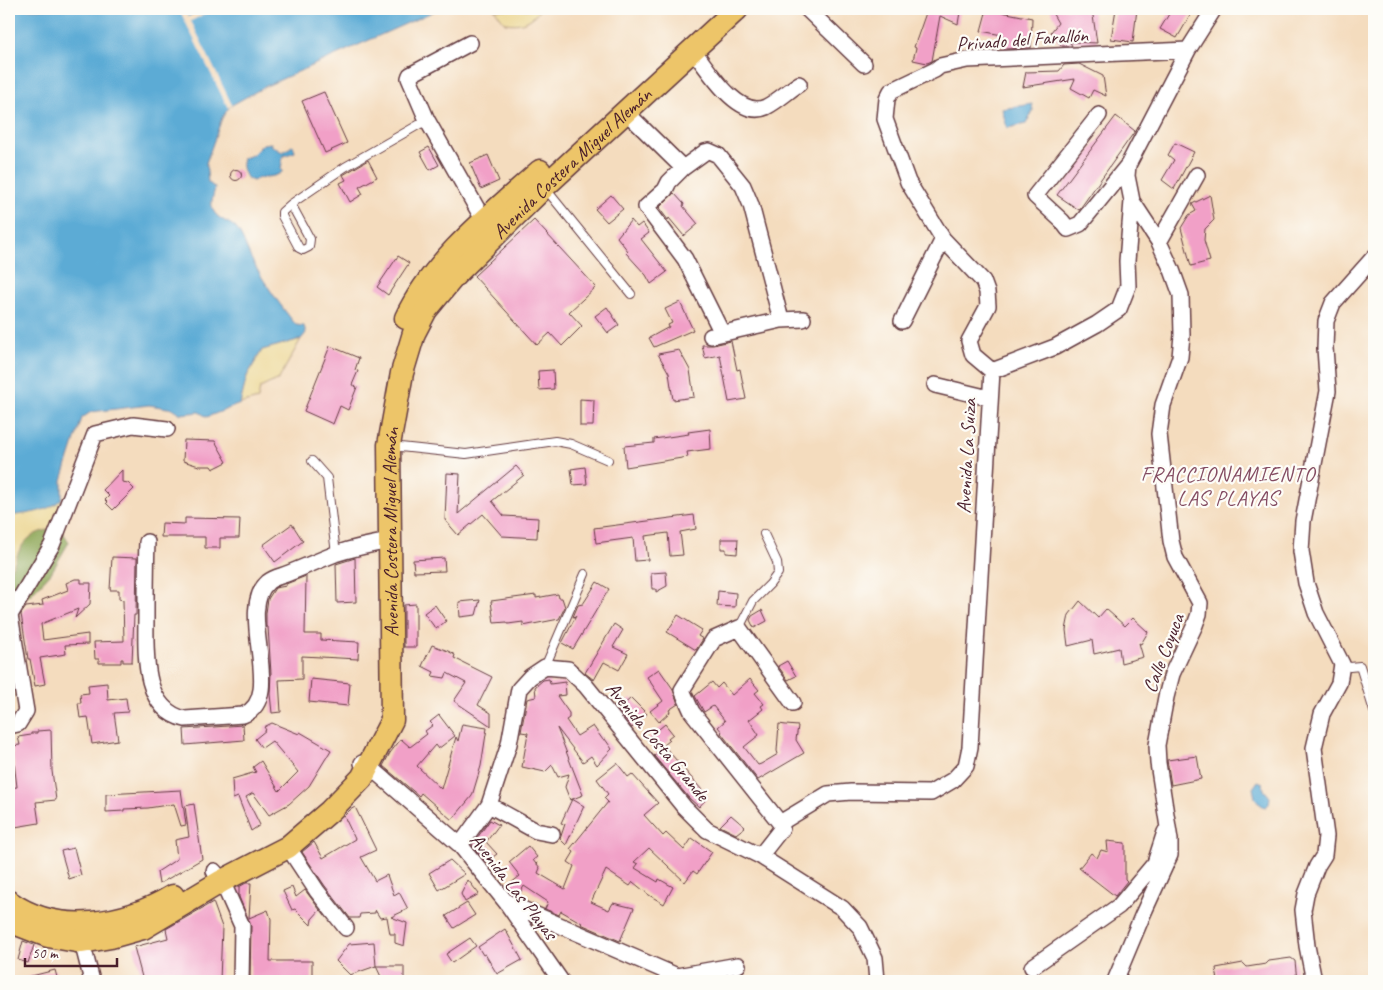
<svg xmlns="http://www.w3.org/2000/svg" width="1383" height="990" font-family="Caveat,sans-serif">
<rect width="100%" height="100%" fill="#fdfcf7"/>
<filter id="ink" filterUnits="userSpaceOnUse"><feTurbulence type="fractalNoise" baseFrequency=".02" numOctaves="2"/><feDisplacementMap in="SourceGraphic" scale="10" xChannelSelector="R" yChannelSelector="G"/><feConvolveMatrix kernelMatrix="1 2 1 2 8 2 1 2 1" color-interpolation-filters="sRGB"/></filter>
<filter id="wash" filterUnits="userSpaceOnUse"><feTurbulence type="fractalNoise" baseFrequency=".0096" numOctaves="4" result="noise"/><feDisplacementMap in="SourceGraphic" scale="20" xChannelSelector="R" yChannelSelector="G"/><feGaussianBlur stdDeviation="1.12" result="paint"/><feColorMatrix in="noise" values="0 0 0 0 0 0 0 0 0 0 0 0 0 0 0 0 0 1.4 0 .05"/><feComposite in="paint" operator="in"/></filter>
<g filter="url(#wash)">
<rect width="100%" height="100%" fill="#f4dcbe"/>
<!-- forest -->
<path fill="#90a85a" stroke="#6d6442" d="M55,529l7,2 7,11 -18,31 -21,22 -21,10v-34c6,-7 7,-15 11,-22 8,-14 20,-19 35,-20z"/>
<!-- sand -->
<path fill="#eeda9e" stroke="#9c7c64" d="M494,9h46c-9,14 -20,16 -35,14z
M301,339l-22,40 -19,9 -2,11 -18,5 7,-28 15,-26z
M62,498l-7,31c-15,1 -27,6 -35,20 -4,7 -5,15 -11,22v-55l47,-12z"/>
<!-- water -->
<path fill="#5babd5" stroke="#526580" d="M9,9h430l-175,78 -34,19 -8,12 -16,45 2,19 7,6c-1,5 -4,13 -3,19 4,15 20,13 27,25 6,10 9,22 15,32 12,21 26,41 42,61l8,1 2,7 -5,6 -39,11 -15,26 -7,28 -33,13 -8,-5 -18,2 -7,-5 -25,-4 -58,7 -9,6 -20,62v18c-14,15 -34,15 -53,18z
M1032,104l1,7 -7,13 -19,4 -5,-19z
M271,143v2l11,7 5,-2 6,-5 2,7 -12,4 -2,13 2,2c-9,9 -20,3 -30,10 -10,-3 -13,-14 -10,-23l9,-3 11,-11z
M1258,781l5,2 1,7 6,7 -1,7 -3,3 -4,-1 -7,-8 -2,-10z"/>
<!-- pier -->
<path fill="#f4dcbe" d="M179,9h5l4,8 16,-8h11l-24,12 41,84 -4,3z"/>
<g id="blocks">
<!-- building -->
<path fill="#f1a0c7" d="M924,9h24l12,3 -2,12 -18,-8 -8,45 -5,2 -14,-3 3,-12 -2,-1 13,-37z
M987,9l45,9 -1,30 -28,1 -1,-14 -21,-4z
M1050,9h42l5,34 -27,-1 2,4h-10l-11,-14 7,-9z
M1116,9h21l-4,33 -22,-3z
M1172,9h22l-17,29 -17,-9z
M1079,64l24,12 3,20 -13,-6 -4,8 -18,-10 4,-9 -52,8 3,-15 33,-1 5,-6z
M324,92l23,51 -22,10 -23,-52z
M1116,116l19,15 -56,79 -22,-15z
M1175,143l19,9 -20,37 -12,-9 12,-20 -6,-5z
M429,147l10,18 -9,5 -10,-18z
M488,155l11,26 -18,8 -11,-26z
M368,160l9,17 -18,10 4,7 -13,8 -10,-19 6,-3 -3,-5z
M230.5 175a5.5 5.5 0 1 1 11 0a5.5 5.5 0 1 1-11 0Z
M674,193l10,11 -1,2 15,18 -14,12 -15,-18 -1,2 -9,-12z
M611,195l12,14 -16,13 -12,-13z
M1210,195l4,25 -9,9 -1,11 6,21 -19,5 -10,-38 8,-13 7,-4 -4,-7z
M534,220l62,67 -27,25 13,14 -20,20 -12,-13 -13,12 -63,-69z
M631,220l6,7 5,-4 7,10 -8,6 26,33 -16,12 -5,-9 -20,-22 2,-2 -11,-14z
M398,256l11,7 -21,32 -11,-8z
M680,302l13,28 -39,17 -5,-9 20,-11 -1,-2 4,-2 -7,-14z
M607,307l12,18 -11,8 -13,-17z
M731,341l6,29 3,-1 6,30 -17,3 -9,-47 -15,3 -3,-13h11z
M330,346l29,12 -4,12 3,1 -6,14 5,2 -9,23 -8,-4 -7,18 -29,-13z
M679,350l11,20 4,27 -21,3 -4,-27 -11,-19z
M553,370l1,19 -15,1 -1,-19z
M580,399l14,1 -1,26h-13z
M710,429l1,20 -24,3 1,5 -62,10 -2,-21 30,-3v-4l35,-5 -1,-2z
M184,440l31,1 12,21 -14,7 -2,-3h-12l-16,-5z
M516,466l8,9 -32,26 12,15 34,2 -1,20 -35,-2 -19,-22 -25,21 -13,-15 2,-47 13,1 -2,40z
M585,467l2,17 -14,1 -2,-16z
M122,470v12l6,1 6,6 -21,21 -7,-7 1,-1 -2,-2 4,-4 -6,-6z
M694,515l2,14 -16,3 3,23 -13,1 -2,-23 -23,3 3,24 -13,1 -2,-23 -37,5 -2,-15z
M185,518l55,1 -1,19h-19v10h-15v-11h-44l1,-14 23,1z
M292,524l11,17 -28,21 -12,-17z
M721,539h17l-1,15 -11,-1v-4h-5z
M112,557l25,1 -1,57h-2l-2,47h-9v-3h-2v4h-22v-4h-4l-1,-17 30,-1 -1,-41 -4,-1v-9h-9z
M355,558l1,44 -19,1 -1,-39z
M444,558l1,13 -31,1 -1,-12z
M666,572l1,14 -11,6v-3h-4l-1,-16z
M306,576l-1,58h16v6l38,2 -1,17 -56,-3v23l-23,1 2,32 -9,1 -2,-19 1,-21 -3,-46h-2v-14l2,-14 7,-11 11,-2v-2z
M75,579h6v4h10l-1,21 -15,14 3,-9 -37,15 2,16 45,-6v10l-23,1 1,9 -26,4 5,26 -10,2 -5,-27h-2l-7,-45 5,-7 17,-2 -1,-5 26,-10 -2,-7z
M597,582l12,7 -36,60 -11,-6 14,-27 -3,1 5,-12 5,-1z
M718,591l18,2 -1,14 -18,-1z
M558,594l1,4h3l3,9 -6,12 -36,7v-4l-15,2 -1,-2 -13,1 -3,-22 45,-6v3z
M480,600l-4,15 -16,2 -1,-15z
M1080,601l18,17 8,-9 19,17 8,-8 15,14 -7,12 -2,-1 4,14 -22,6 -2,-15 -25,6 -2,-14 -24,6 -2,-16 3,-15z
M416,604v43h-12v-42z
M435,605l11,16 -10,8 -12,-16z
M762,610l5,11 -13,7 -4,-8 2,-4z
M678,615l24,15 -4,6 5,3 -7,11 -29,-18z
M614,624l9,6 -10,17 15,7 -9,16 -15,-8 -10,18 -9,-7z
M432,645l16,6 7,4 -1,3 38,19 -14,28 13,8v13l-37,-25 12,-18 -19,-10 -2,5 -13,-2 2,-4 -12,-6z
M787,661l9,15 -8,4 -10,-14z
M659,669l14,20 5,15 -9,6 1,2 -11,10 -9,-11 13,-10 -16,-24z
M311,679l39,4 -2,23 -39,-4z
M549,679l1,5 15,-2 1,13 -9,1 12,17v5l-3,2 11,16 16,-10 10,14 2,-1 7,10 -15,16 -6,-9 -8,6 -26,-34 26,67 -13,5 -5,-13 4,-13 -11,3 -6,-12 -7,7 -23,-5 6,-34 -7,-1 6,-33 9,-2 -1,-10 8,-7z
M750,679l9,11 -4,3 9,11 -3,2 2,3 -14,11 10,15 -15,12 14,18 3,-1 17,-10 -1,-3 2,-27 7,1 12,1 -2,14 8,13 -46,27 -37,-47 1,-1 -4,-5 7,-6 -12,-15 -9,6 -9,-16 17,-14 5,6 5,-5 10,12z
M107,683l1,17 18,-2 2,14 -14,1 4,27 -26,4 -4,-27 -8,1 -2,-15h3l-1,-9 9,-1 -1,-8z
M631,698l16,16 -15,14 -14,-18z
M439,715l16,21 -17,13 -3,-4 -18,21 24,23 15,-52 2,4 4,-17 25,4 -6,38 -9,30 -20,24 -31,-27 -2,3 -36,-30 7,-13 11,-14 9,8 17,-13 -2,-3 8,-6 -3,-3z
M272,723l27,11 1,-2 31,18 -22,36 -20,18 -20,11 -16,-22 -7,4 14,28 -9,6 -13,-34 -5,2 -1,-20 24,-7 -3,-5 8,-6 18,30 19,-19 -26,-31 -10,7 -7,-9 11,-9 -2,-3z
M665,724l8,10 -5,4 2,2 -13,11 -10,-12z
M243,725l1,15 -59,5 -1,-16z
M51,730l1,41 4,29 -20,2 3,21 -30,5v-40l8,-1 -5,-41 8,-1 -2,-8 13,-2v-2h6v-2z
M665,747l43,50 -9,10 -10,-9 -35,-42z
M1197,756l4,23 -30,6 -4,-25z
M617,763l11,14 4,-3 26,29 -14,12 19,21 3,-3 18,17 8,-12 20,14 -15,22 -4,-3 -8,11 -36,-34 -15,14 4,2 -3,4 23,14 1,-3 14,8 -9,17 -15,-9 -16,-13 -3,4 -24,-16 -15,32 18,8 4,-7 21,5 -14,33 -39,-17 1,-1 -21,-12 -2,4 -14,-6 3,-7 -24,-16 -5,9 -13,-8 14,-11 -11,-14 19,-16 9,11 -4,3 3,4 2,-1 -1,1 3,4 -2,5 27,16 9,-23 -6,-4 6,-10 -4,-3 38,-47 -4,-4 4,-4 -11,-15z
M181,790l5,35 -5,1 -7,-22 -26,4 -24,1v2l-18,1v-18z
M572,799l12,7 -18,39 -6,-6 5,-15 -4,-1z
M194,804l8,55 -43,25 -2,-12 20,-13 -2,-19 14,-3 -4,-31z
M355,807l21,43 -15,7 14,24 12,-6 7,20 5,-3 9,17 -17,8 16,6 -3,23 -9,-3v-9h-5l-3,-17 -7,1 -5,-8v3l-15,1 -1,4h-9l-25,-32 -23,-34 12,-10 9,16 32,-19 -11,-23 6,-6z
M731,815l14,12 -9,7 -16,-8z
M490,820l9,5 -13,17 11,12 -11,8 -14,-17z
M1107,841l18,2v36l2,2 -12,15 -36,-28 12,-15 6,5 4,-8 7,2z
M74,848l7,27 -12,4 -8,-28z
M450,860l15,14 -26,16 -10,-17z
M468,880l11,14 -14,8 -4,-8z
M246,883h5l-2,35 19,-8 3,9 -1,42h42v20h-62l1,-55 -12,-29v-10z
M292,887l4,10 9,-7 15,20 -8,9 -1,6 -16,-16 -3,1 -9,-19z
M213,902l9,25 -2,54h-77l-9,-34 34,-9 -2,-9z
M467,903l8,12 -21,13 -8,-12z
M505,929l17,31 -25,14 -12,-20 -2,1 -5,-8z
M470,938l6,8 -24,17 -6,-9z
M23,941l11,4 -6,18 -10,-3z
M374,942l2,24 -26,9 -14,-14 13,-17z
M1291,958l4,3 2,20h-79l-2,-13 27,-5 4,4 19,-3 3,-3z
M376,966h28v15h-21z
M55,970l3,11h-33l-1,-3z"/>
</g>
</g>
<g filter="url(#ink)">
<use href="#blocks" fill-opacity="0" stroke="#643b41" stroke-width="1"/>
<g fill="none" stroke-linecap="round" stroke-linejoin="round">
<!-- service casing -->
<g stroke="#643b41" stroke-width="10">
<path id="service" d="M545,188l86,106
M291,204l19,35 -1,8 -6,3 -4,-2 -17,-32v-4l9,-8 54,-37 82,-47
M391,446l75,8 89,-13 16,3 37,16
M312,461l15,17 9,76
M739,628l14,-27 17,-17 8,-11 -1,-11 -13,-28
M1342,664l8,3 10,-1 14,45
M545,667l40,-93"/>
</g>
<!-- minor casing -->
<g stroke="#643b41" stroke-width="18">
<path id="minor" d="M807,9l57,55
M470,43l-60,32 -1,3 18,42 57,101
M693,50c14,18 45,70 73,57 12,-6 22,-16 33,-23
M626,112l57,56
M1099,115l-64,81 27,25 6,8 12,-5 48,-59
M1159,242l38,-67
M902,321l41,-82
M722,333l-37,-74 -39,-52 19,-17 4,-8 14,-14 22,-16 4,-1 9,4 25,31 8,19 30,115
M711,336l70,-16 22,-1
M992,371l-19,-16 -4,-14 19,-35 -1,-14 -4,-11 -40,-42 -35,-57 -23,-63 2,-20 4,-8 44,-21 5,-4 27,-6 221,-10
M935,385l54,13
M147,542c-1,25 -1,49 -1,74 0,34 -5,93 39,103l58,-4c44,-17 -8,-104 25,-133 6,-5 14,-6 21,-9 15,-6 31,-13 46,-19 18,-6 37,-10 56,-13
M10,615l42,-70 43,-111 38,-9 34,4
M9,726l9,-2 8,-13 -16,-96
M362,763l7,3 91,79 46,57 55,79
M489,805l47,26 16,3
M780,823l-88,-111 -10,-22 32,-51 25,-11 54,75
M460,845l29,-40 20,-61 10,-55 11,-12 15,-10 23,2 18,17 98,121 23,23 53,26 82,52 18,19 15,31 2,23
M288,847l29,44 29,37
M760,856l22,-28 -2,-5 48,-29 23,-2 80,1 22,-13 13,-14 4,-19 22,-376 63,-24 42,-23 22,-15 9,-23 -1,-25 5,-60 -5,-25 1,-11 60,-115 26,-41
M214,871l8,10 20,45 -1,55
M506,902l171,74 5,5
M82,942l10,39
M1032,967l87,-61 36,-43 10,-31
M677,976l61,-11
M1115,981l28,-67 27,-59v-15l-12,-77 -1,-18 9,-48 6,-23 23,-49 4,-11 1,-11 -25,-46 -4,-16 -12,-107 4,-29 17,-48 2,-22 -1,-40 -9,-25 -13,-28 -27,-41
M1314,981l-7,-35 -4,-36 3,-16 11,-28 7,-11 2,-19 -12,-88 8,-34 17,-31 3,-19 -26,-51 -10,-30 -5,-32 2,-30 25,-130 -3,-43 1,-27 7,-18 41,-46"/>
</g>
<!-- primary casing -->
<g stroke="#643b41" stroke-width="25">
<g id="primary">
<path d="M406,318c27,-58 87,-105 134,-147"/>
<path d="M9,902c49,35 116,23 164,-6"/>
<path id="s1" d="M9,921l39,15 34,6 29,-5 32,-9 79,-47 66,-34 42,-36 32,-33 30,-58 -3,-275 13,-72 12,-40 12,-23 29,-35 89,-88 193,-178"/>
</g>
</g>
<!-- service -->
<use href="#service" stroke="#fff" stroke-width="8"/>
<!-- minor -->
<use href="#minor" stroke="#fff" stroke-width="15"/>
<!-- primary -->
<use href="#primary" stroke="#edc569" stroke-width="22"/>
</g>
</g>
<g text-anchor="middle" stroke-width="4.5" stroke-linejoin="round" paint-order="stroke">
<!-- street labels -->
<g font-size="20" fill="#4a1f2b" stroke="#fdfcf7">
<text transform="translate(1022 39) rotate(-4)" y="7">Privado del Farallón</text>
<text dy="7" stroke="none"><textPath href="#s1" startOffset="1095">Avenida Costera Miguel Alemán</textPath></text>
<text transform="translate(966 456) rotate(-87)" y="7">Avenida La Suiza</text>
<text dy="7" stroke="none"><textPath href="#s1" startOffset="660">Avenida Costera Miguel Alemán</textPath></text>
<text transform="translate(1163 653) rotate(-69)" y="7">Calle Coyuca</text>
<text transform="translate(658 741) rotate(50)" y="7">Avenida Costa Grande</text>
<text transform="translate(514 886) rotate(52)" y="7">Avenida Las Playas</text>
</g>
<!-- neighbourhood labels -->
<g font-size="21" letter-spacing="1" fill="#844c62" stroke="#fdfcf7">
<text x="1228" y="481">FRACCIONAMIENTO<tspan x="1228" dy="24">LAS PLAYAS</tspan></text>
</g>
</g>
<!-- margin -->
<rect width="1383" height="990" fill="none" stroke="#fdfcf7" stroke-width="30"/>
<!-- scale -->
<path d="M25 958v8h92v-8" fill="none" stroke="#4a1f2b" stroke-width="2.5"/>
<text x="32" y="958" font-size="15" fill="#4a1f2b" stroke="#fdfcf7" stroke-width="4" paint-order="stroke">50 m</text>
</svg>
